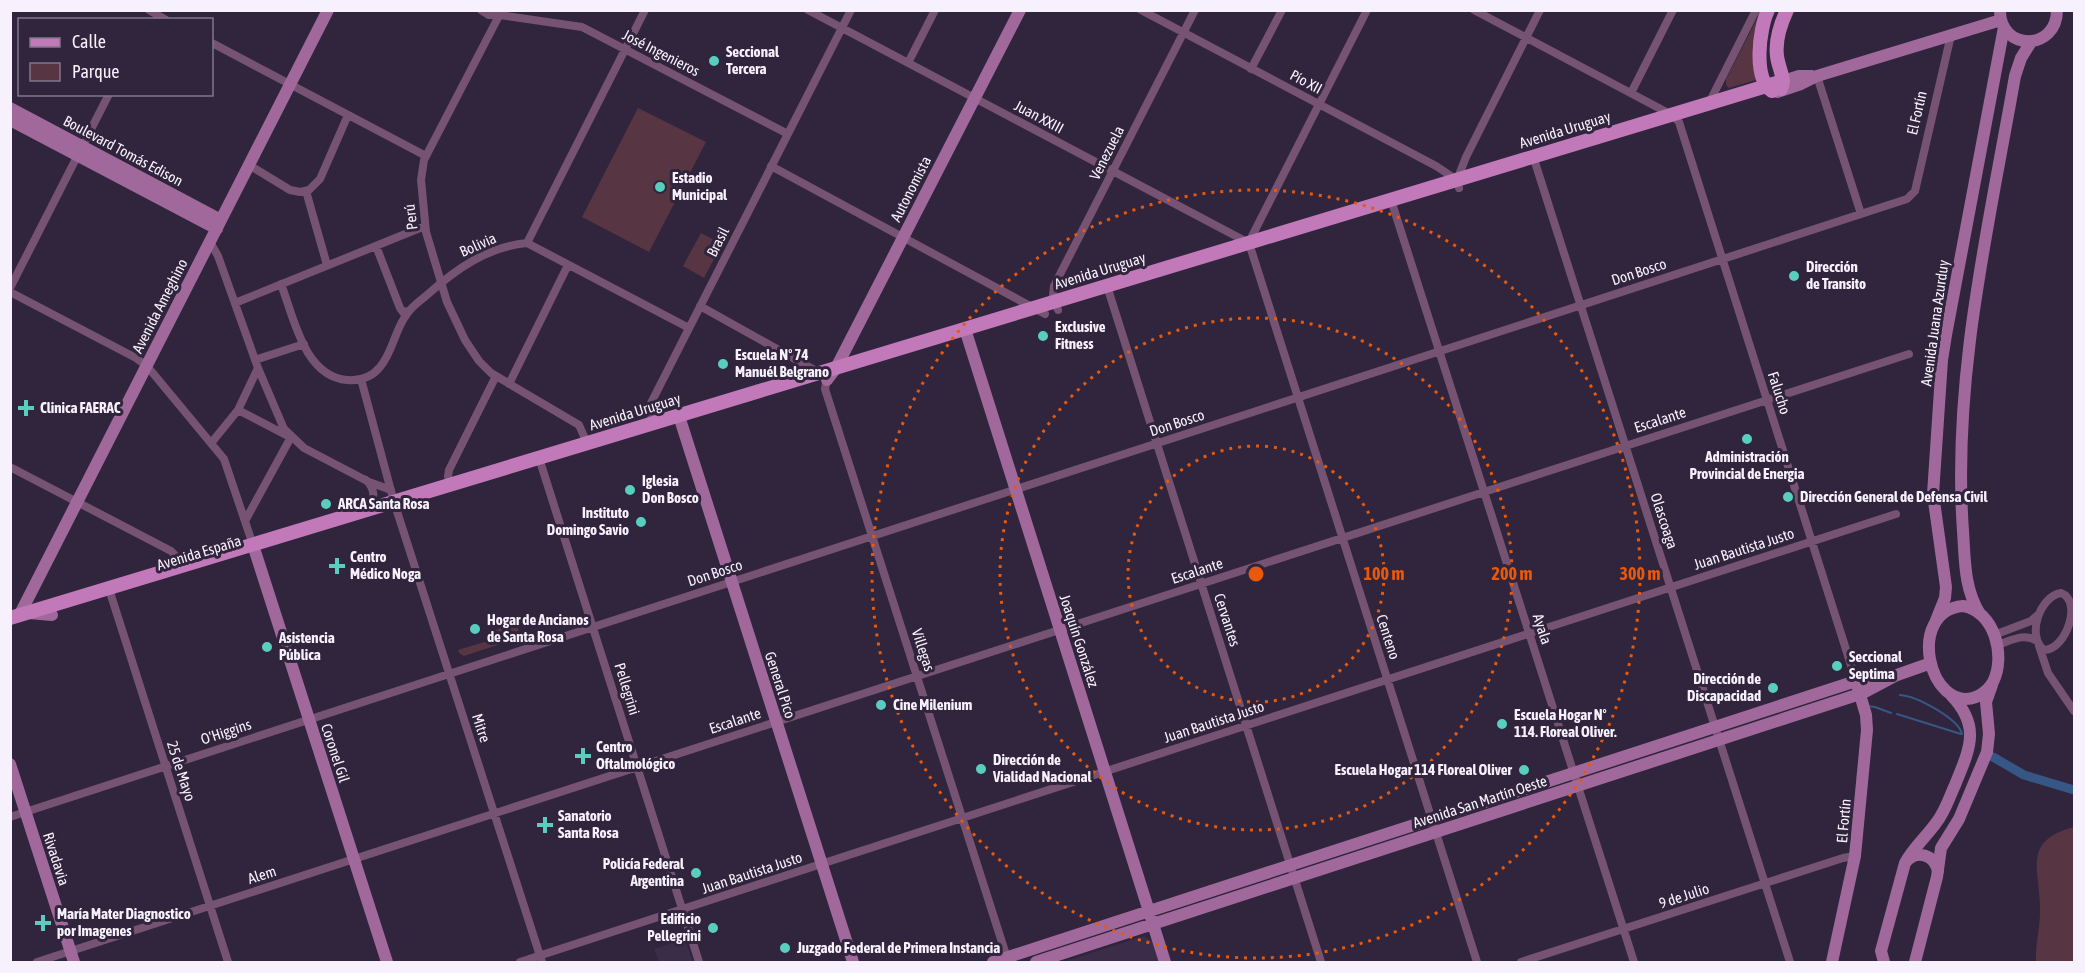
<svg xmlns="http://www.w3.org/2000/svg" width="2085" height="973" font-family="'Asap Condensed',sans-serif">
<rect width="100%" height="100%" fill="#30253c"/>
<!-- built -->
<path fill="#3b2d49" d="M1144,936l9,5 7,21h-97z
M685,939l8,23h-34l-5,-13z"/>
<!-- green -->
<path fill="#583543" d="M1761,11l-2,68 -30,9 -3,-3v-6z
M638,108l68,34 -57,110 -67,-35z
M701,233l21,11 -18,34 -21,-12z
M516,623l5,14 -57,19 -5,-3 -1,-3 33,-10 -2,-8z
M2074,827v135h-38c-1,-17 4,-33 4,-50 1,-41 -20,-71 34,-85z"/>
<g fill="none" stroke-linecap="round" stroke-linejoin="round">
<!-- stream -->
<path stroke="#365786" stroke-width="2" d="M1900,695c16,1 58,23 62,39
M1867,706l8,1 16,6
M1897,714l64,20"/>
<!-- canal -->
<path stroke="#365786" stroke-width="9" d="M1993,757l31,18 50,15"/>
<!-- street -->
<path stroke="#775373" stroke-width="8" d="M149,10l17,10
M481,10l8,5h11l82,12 206,107
M502,10l-78,150 -3,20 5,52 21,70 18,38 14,21 12,12 88,52 8,18
M808,10l441,233 228,719
M1141,10l295,156 21,14
M1474,10l198,105 7,7 177,559
M212,43l214,113
M908,63l27,-53
M1251,69l31,-59
M1817,76l44,138
M1631,93l42,-83
M1709,103l47,-93
M1533,156l257,806
M249,165l41,25 10,2 9,-2 11,-11 28,-64
M771,166l274,148
M1459,188l-2,-8 9,-23 74,-147
M306,191l21,74
M1391,200l243,762
M210,242l8,14 40,112 26,61 20,19 65,34 22,8
M1249,242l118,-232
M527,243l118,-233
M527,243l162,85
M376,246l24,62 3,4 6,-1
M281,284c13,34 23,92 66,96 13,1 25,-3 33,-13 13,-15 15,-38 27,-53 5,-8 13,-13 20,-19 29,-26 60,-48 100,-52
M1107,286l214,676
M10,288l99,-194
M10,292l126,66 11,8 77,93 29,86
M235,303l190,-77
M700,306l127,71 -2,12 183,572
M1058,310l-5,-15 1,-9 141,-276
M255,360l49,-16
M361,379l33,123 148,460
M509,384l59,-119
M238,410l50,26
M653,423l-3,-11 1,-9 200,-393
M212,442l26,-32 20,-42
M539,458l160,504
M10,467l161,84 5,5 4,11
M366,480c9,9 10,19 1,28
M450,485l-2,-9 1,-6 47,-94
M245,521l46,-84
M109,589l119,373
M2061,593c22,8 5,57 -17,57 -18,-14 -4,-54 17,-57z
M1994,635l37,-14 8,-7
M1997,645c13,-4 28,-13 40,-4
M2039,646l9,27 26,38
M10,817l1897,-618 8,-8 36,-156
M37,962l1872,-608
M520,962l1376,-448
M1521,962l322,-104 12,-2"/>
<!-- secondary -->
<path stroke="#a1699b" stroke-width="12" d="M2000,10c-1,41 57,42 57,0
M1783,81l16,-5h13
M1777,92l24,-8 16,-8 184,-56
M10,108l211,112
M10,120l207,109
M965,329l200,633
M827,380l9,-12 184,-358
M679,416l174,546
M253,545l134,417
M1963,606c32,5 43,51 30,76 -4,7 -10,12 -17,15 -47,17 -71,-86 -13,-91z
M29,613l23,2
M1980,614c-16,-25 -15,-54 -17,-83 -11,-153 26,-306 52,-455l6,-18 10,-16
M19,616l309,-606
M1935,623l10,-25 1,-11 -13,-93 9,-134 4,-25 58,-308
M10,764l64,198
M1905,863c8,-15 21,-26 31,-40 9,-11 13,-25 19,-38 14,-35 27,-58 -4,-90
M993,962l866,-282 38,-5
M1036,962l827,-269 34,-18 34,-12
M1832,962l23,-106 12,-126 -1,-15 -8,-27
M1884,962l-3,-11 24,-88c11,-14 30,-9 33,9
M1915,962l22,-85 4,-29 18,-29 28,-67 2,-18 -3,-32 6,-17"/>
<!-- primary -->
<path stroke="#c279ba" stroke-width="14" d="M1768,10c-9,19 -15,69 4,81
M1781,89c5,-10 -3,-22 -4,-33 -2,-16 3,-31 10,-46
M10,618l1773,-537"/>
</g>
<!-- distance rings -->
<g fill="none" stroke="#e8590c" stroke-width="3" stroke-dasharray="3 6">
<circle cx="1256" cy="574" r="128"/>
<circle cx="1256" cy="574" r="256"/>
<circle cx="1256" cy="574" r="384"/>
</g>
<!-- markers -->
<g fill="#59cebf" stroke="#30253c" stroke-width="2">
<circle cx="714" cy="61" r="6"/>
<circle cx="660" cy="187" r="6"/>
<circle cx="1794" cy="276" r="6"/>
<circle cx="1043" cy="336" r="6"/>
<circle cx="723" cy="364" r="6"/>
<path d="M23 399h6v6h6v6h-6v6h-6v-6h-6v-6h6z"/>
<circle cx="1747" cy="439" r="6"/>
<circle cx="630" cy="490" r="6"/>
<circle cx="1788" cy="497" r="6"/>
<circle cx="326" cy="504" r="6"/>
<circle cx="641" cy="522" r="6"/>
<path d="M334 557h6v6h6v6h-6v6h-6v-6h-6v-6h6z"/>
<circle cx="475" cy="629" r="6"/>
<circle cx="267" cy="647" r="6"/>
<circle cx="1837" cy="666" r="6"/>
<circle cx="1773" cy="688" r="6"/>
<circle cx="881" cy="705" r="6"/>
<circle cx="1502" cy="724" r="6"/>
<path d="M580 747h6v6h6v6h-6v6h-6v-6h-6v-6h6z"/>
<circle cx="981" cy="769" r="6"/>
<circle cx="1524" cy="770" r="6"/>
<path d="M542 816h6v6h6v6h-6v6h-6v-6h-6v-6h6z"/>
<circle cx="696" cy="873" r="6"/>
<path d="M40 914h6v6h6v6h-6v6h-6v-6h-6v-6h6z"/>
<circle cx="713" cy="928" r="6"/>
<circle cx="785" cy="948" r="6"/>
</g>
<g text-anchor="middle" stroke-width="6" stroke-linejoin="round" paint-order="stroke">
<!-- poi labels -->
<g font-size="15" font-weight="bold" fill="#f7f1fd" stroke="#30253c" text-anchor="start">
<text x="726" y="57">Seccional<tspan x="726" dy="17">Tercera</tspan></text>
<text x="672" y="183">Estadio<tspan x="672" dy="17">Municipal</tspan></text>
<text x="1806" y="272">Dirección<tspan x="1806" dy="17">de Transito</tspan></text>
<text x="1055" y="332">Exclusive<tspan x="1055" dy="17">Fitness</tspan></text>
<text x="735" y="360">Escuela N° 74<tspan x="735" dy="17">Manuél Belgrano</tspan></text>
<text x="40" y="413">Clinica FAERAC</text>
<text x="1747" y="462" text-anchor="middle">Administración<tspan x="1747" dy="17">Provincial de Energia</tspan></text>
<text x="642" y="486">Iglesia<tspan x="642" dy="17">Don Bosco</tspan></text>
<text x="1800" y="502">Dirección General de Defensa Civil</text>
<text x="338" y="509">ARCA Santa Rosa</text>
<text x="629" y="518" text-anchor="end">Instituto<tspan x="629" dy="17">Domingo Savio</tspan></text>
<text x="350" y="562">Centro<tspan x="350" dy="17">Médico Noga</tspan></text>
<text x="487" y="625">Hogar de Ancianos<tspan x="487" dy="17">de Santa Rosa</tspan></text>
<text x="279" y="643">Asistencia<tspan x="279" dy="17">Pública</tspan></text>
<text x="1849" y="662">Seccional<tspan x="1849" dy="17">Septima</tspan></text>
<text x="1761" y="684" text-anchor="end">Dirección de<tspan x="1761" dy="17">Discapacidad</tspan></text>
<text x="893" y="710">Cine Milenium</text>
<text x="1514" y="720">Escuela Hogar N°<tspan x="1514" dy="17">114. Floreal Oliver.</tspan></text>
<text x="596" y="752">Centro<tspan x="596" dy="17">Oftalmológico</tspan></text>
<text x="993" y="765">Dirección de<tspan x="993" dy="17">Vialidad Nacional</tspan></text>
<text x="1512" y="775" text-anchor="end">Escuela Hogar 114 Floreal Oliver</text>
<text x="558" y="821">Sanatorio<tspan x="558" dy="17">Santa Rosa</tspan></text>
<text x="684" y="869" text-anchor="end">Policía Federal<tspan x="684" dy="17">Argentina</tspan></text>
<text x="57" y="919">María Mater Diagnostico<tspan x="57" dy="17">por Imagenes</tspan></text>
<text x="701" y="924" text-anchor="end">Edificio<tspan x="701" dy="17">Pellegrini</tspan></text>
<text x="797" y="953">Juzgado Federal de Primera Instancia</text>
</g>
<!-- street labels -->
<g font-size="15" fill="#f7f1fd" stroke="#30253c">
<text transform="translate(661 53) rotate(27)" y="5">José Ingenieros</text>
<text transform="translate(1306 82) rotate(28)" y="5">Pío XII</text>
<text transform="translate(1917 113) rotate(-77)" y="5">El Fortín</text>
<text transform="translate(1039 117) rotate(28)" y="5">Juan XXIII</text>
<text transform="translate(1565 130) rotate(-17)" y="5">Avenida Uruguay</text>
<text transform="translate(123 151) rotate(28)" y="5">Boulevard Tomás Edison</text>
<text transform="translate(1107 153) rotate(-63)" y="5">Venezuela</text>
<text transform="translate(911 189) rotate(-63)" y="5">Autonomista</text>
<text transform="translate(411 217) rotate(-97)" y="5">Perú</text>
<text transform="translate(718 242) rotate(-63)" y="5">Brasil</text>
<text transform="translate(478 245) rotate(-24)" y="5">Bolivia</text>
<text transform="translate(1100 271) rotate(-17)" y="5">Avenida Uruguay</text>
<text transform="translate(1639 272) rotate(-18)" y="5">Don Bosco</text>
<text transform="translate(160 306) rotate(-63)" y="5">Avenida Ameghino</text>
<text transform="translate(1935 323) rotate(-82)" y="5">Avenida Juana Azurduy</text>
<text transform="translate(1779 393) rotate(72)" y="5">Falucho</text>
<text transform="translate(635 412) rotate(-17)" y="5">Avenida Uruguay</text>
<text transform="translate(1660 420) rotate(-18)" y="5">Escalante</text>
<text transform="translate(1177 423) rotate(-18)" y="5">Don Bosco</text>
<text transform="translate(1664 521) rotate(72)" y="5">Olascoaga</text>
<text transform="translate(1744 549) rotate(-18)" y="5">Juan Bautista Justo</text>
<text transform="translate(199 553) rotate(-17)" y="5">Avenida España</text>
<text transform="translate(1197 571) rotate(-18)" y="5">Escalante</text>
<text transform="translate(715 573) rotate(-18)" y="5">Don Bosco</text>
<text transform="translate(1227 620) rotate(72)" y="5">Cervantes</text>
<text transform="translate(1542 629) rotate(72)" y="5">Ayala</text>
<text transform="translate(1388 637) rotate(72)" y="5">Centeno</text>
<text transform="translate(1079 641) rotate(72)" y="5">Joaquín González</text>
<text transform="translate(923 650) rotate(72)" y="5">Villegas</text>
<text transform="translate(780 685) rotate(72)" y="5">General Pico</text>
<text transform="translate(627 689) rotate(73)" y="5">Pellegrini</text>
<text transform="translate(735 721) rotate(-18)" y="5">Escalante</text>
<text transform="translate(1214 722) rotate(-18)" y="5">Juan Bautista Justo</text>
<text transform="translate(481 728) rotate(72)" y="5">Mitre</text>
<text transform="translate(226 732) rotate(-18)" y="5">O'Higgins</text>
<text transform="translate(335 753) rotate(72)" y="5">Coronel Gil</text>
<text transform="translate(181 771) rotate(72)" y="5">25 de Mayo</text>
<text transform="translate(1480 802) rotate(-18)" y="5">Avenida San Martín Oeste</text>
<text transform="translate(1844 821) rotate(-85)" y="5">El Fortín</text>
<text transform="translate(56 859) rotate(72)" y="5">Rivadavia</text>
<text transform="translate(752 873) rotate(-18)" y="5">Juan Bautista Justo</text>
<text transform="translate(262 875) rotate(-18)" y="5">Alem</text>
<text transform="translate(1684 896) rotate(-18)" y="5">9 de Julio</text>
</g>
</g>
<circle cx="1256" cy="574" r="9" fill="#e8590c" stroke="#30253c" stroke-width="3"/>
<g font-size="18" text-anchor="middle" font-weight="bold" fill="#e8590c" stroke="#30253c" stroke-width="6" stroke-linejoin="round" paint-order="stroke">
<text x="1384" y="580">100 m</text>
<text x="1512" y="580">200 m</text>
<text x="1640" y="580">300 m</text>
</g>
<!-- border -->
<rect width="2085" height="973" fill="none" stroke="#f7f1fd" stroke-width="24"/>
<!-- legend -->
<rect x="18" y="18" width="195" height="78" fill="#30253c" stroke="#807789" stroke-width="1.5"/>
<rect x="30" y="38" width="30" height="9" fill="#c279ba" stroke="#807789" stroke-width="1.5"/>
<text x="72" y="48" font-size="18" fill="#f7f1fd">Calle</text>
<rect x="30" y="63" width="30" height="18" fill="#583543" stroke="#807789" stroke-width="1.5"/>
<text x="72" y="78" font-size="18" fill="#f7f1fd">Parque</text>
</svg>
